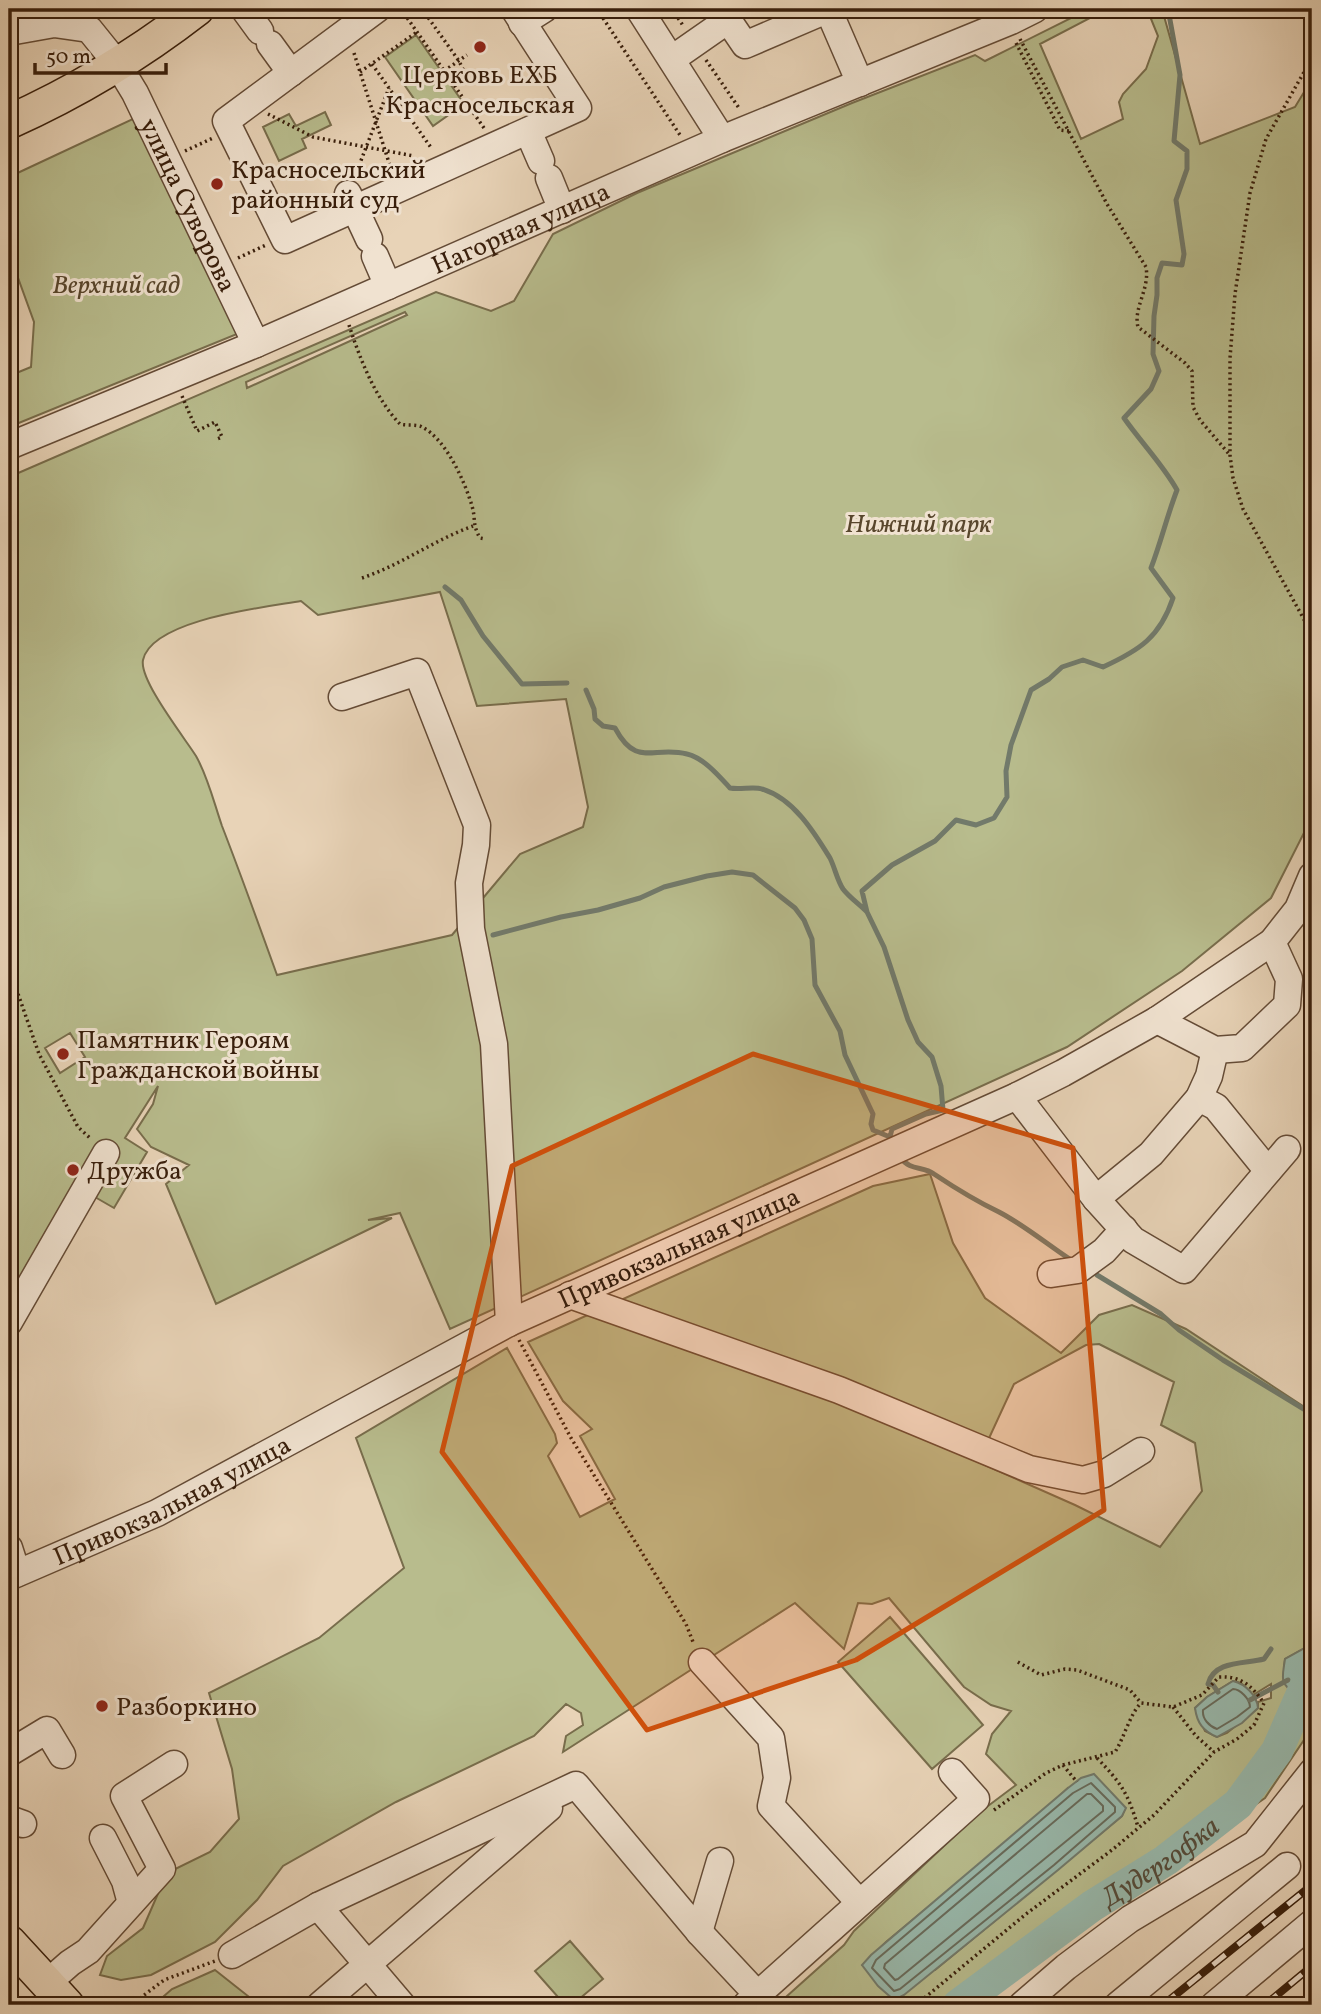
<svg xmlns="http://www.w3.org/2000/svg" width="1321" height="2014" font-family="Vollkorn,serif">
<rect width="100%" height="100%" fill="#e8d3b7"/>
<filter id="stains"><feTurbulence type="fractalNoise" baseFrequency=".00286" numOctaves="4"/><feColorMatrix values="0 0 0 0 .2 0 0 0 0 .09 0 0 0 0 .02 0 0 0 .5 -.17"/></filter>
<radialGradient id="worn" r=".72"><stop offset=".6" stop-color="#630" stop-opacity="0"/><stop offset="1" stop-color="#630" stop-opacity=".3"/></radialGradient>
<!-- green -->
<path fill="#b8bc8d" stroke="#786d4c" stroke-width="2" fill-rule="evenodd" d="M1089,9h11l-8,8 -52,27 41,95 42,-20 -4,-17 4,-8 23,-25 12,-33 -11,-27h15l38,135 95,-37 17,-28v738l-41,81 -89,73 -115,76 -617,282 -50,-116 -32,7 24,-2 -176,86 -50,-120 23,-19 -38,-18 -14,-18 16,-25 5,-18 -33,52 22,14 -33,56 -33,-19 -72,122v-834l427,-185 55,19 23,-10 39,-67 84,-41 215,-90 123,-48 10,6zM405,312l2,3 -160,73 -1,-6zM440,592l37,114 89,-7 22,108 -5,20 -63,27 -68,81 -175,40c-18,-50 -36,-100 -55,-149 -8,-23 -14,-49 -26,-70 -12,-19 -57,-76 -53,-96 9,-41 124,-53 158,-59l17,14zM70,1033l15,24 -25,16 -15,-25z
M416,35l48,69 -31,22 -48,-69z
M325,112l6,13 -29,14 4,9 -27,13 -16,-34 26,-13 7,12z
M137,117l100,217 -228,93v-51l22,-9 3,-45 -25,-69v-76z
M930,1174l23,69 32,55 76,55 38,-38 33,-10 54,24 126,83v232l-27,15 -1,9 25,25 3,-7v42l-47,70 -119,82 -15,-14 -19,17 -23,12 -78,56 -15,17 -57,37h-162l67,-60 10,-14 126,-119 36,-27 -30,-31 6,-20 19,-23 -20,-6 -27,-18 -75,-89 -17,6 -14,-1 -14,46 -49,-46 -232,149 3,-16 17,-11 -2,-12 -15,-9 -32,32 -138,66 -113,64 -26,34 -42,42 -64,33 -30,5 -21,-5 7,-19 36,-28 24,-55 43,-21 29,-33 -7,-50 -23,-76 110,-55 85,-70 -48,-130 151,-90 48,86 2,9 -9,13 32,61 35,-18 -35,-63 12,-7 -29,-28 -35,-59 345,-156zM1099,1344l75,38 -13,43 34,18 7,48 -42,56 -85,-42 -97,-43 36,-78 72,-39zM1233,1681l8,2 12,12 18,-11v14l-13,4v6l-31,25 -10,4 -12,-6 -10,-23 12,-11zM1068,1788l57,20 -3,8 -187,154 -72,-5 23,-23 153,-127z
M890,1617l93,108 -51,44 -94,-107z
M570,1941l33,38 -31,26h-7l-30,-34z
M215,1970l38,30 2,5h-99v-2l16,-14z"/>
<!-- water -->
<path fill="#98b8ab" stroke="#727a6b" stroke-width="2" d="M1312,1644v42l-3,7 -12,3c-18,-14 -15,-16 -12,-37z
M1233,1681c12,3 24,14 25,27l-16,15 -25,14c-14,-6 -20,-14 -22,-29l12,-11z
M1094,1774l32,34 -4,8 -64,54 -154,125 -10,5 -16,-14 -16,-21 9,-10 197,-167 13,-10z"/>
<g fill="none" stroke-linecap="round" stroke-linejoin="round">
<!-- shore -->
<path stroke="#686b5b" stroke-width="2" d="M1233,1689c7,0 17,10 17,18l-13,10 -20,12c-8,-3 -15,-10 -14,-19z
M1091,1783l24,24v5l-61,53 -154,124 -6,2 -22,-23 4,-8 197,-167z
M1087,1794h4l12,12v5l-205,168 -3,1 -11,-12 1,-4z"/>
<!-- stream -->
<path stroke="#727a6b" stroke-width="5" d="M445,587l16,13 22,36 39,48 45,-1
M586,690l8,19 1,10 8,7 12,2c22,41 38,17 72,26 17,4 32,22 43,34 10,2 24,-2 32,1 32,10 52,43 68,69 5,10 7,22 13,31 6,8 16,15 24,23
M493,935l68,-18 37,-7 42,-12 24,-11 43,-11 25,-4 21,3 42,33 9,12 8,19 3,46 25,46 5,24 28,59 -2,10 2,6 17,7 2,-8 34,-15 17,-4 -2,-24 -9,-29 -14,-15 -10,-22 -24,-73 -17,-35 -5,-21 30,-26 43,-24 21,-21 20,5 18,-7 13,-21 -1,-26 5,-26 20,-55 18,-11 13,-12 21,-7 20,7c37,-17 57,-30 70,-69l-22,-30c10,-26 16,-52 26,-78 -13,-24 -37,-49 -53,-72l27,-29 8,-18 -6,-17 1,-38 3,-21v-17l5,-15 20,2 2,-11 -8,-54 11,-31v-18l-13,-10 6,-66 -12,-66
M901,1158c9,13 22,8 33,16 21,14 42,27 65,38 25,13 49,33 72,48
M1097,1275l64,39 18,16 44,30 89,54
M1218,1692l-5,-7 -5,-1c6,-24 37,-20 56,-25l7,-10
M1250,1700l38,-20"/>
<!-- river -->
<path stroke="#98b8ab" stroke-width="32" id="s1" d="M958,2005l134,-99 74,-46 72,-56 39,-53 35,-80"/>
<!-- minor casing -->
<g stroke="#644b36" stroke-width="29">
<g id="minor">
<path d="M244,9l16,22"/>
<path d="M377,9l-151,112 59,119 293,-132 -64,-99"/>
<path d="M639,9l83,130"/>
<path d="M828,9l32,74"/>
<path d="M728,20l17,25 84,-36"/>
<path d="M522,23l22,-14"/>
<path id="s2" d="M9,32l45,-8 35,5 29,36 17,28 121,251"/>
<path d="M270,44l21,29"/>
<path d="M672,59l56,-39 6,-11"/>
<path d="M528,131l13,30"/>
<path d="M549,178l13,32"/>
<path d="M348,194l21,45"/>
<path d="M375,256l13,30"/>
<path id="s3" d="M9,446l247,-102 466,-205 289,-118 24,-12"/>
<path d="M342,697l75,-25 60,153 -1,20 -7,38 2,46 23,115 15,279"/>
<path d="M1157,1020l58,30 27,-2 45,-43 2,-26 -17,-37"/>
<path d="M1017,1096l79,103 37,41 51,30 103,-121"/>
<path d="M1199,1098l17,9 52,64"/>
<path d="M1096,1199l55,-45 48,-56 10,-22 6,-26"/>
<path d="M1051,1274l27,-4 26,-19 20,-22"/>
<path d="M570,1295l269,95 190,79 54,11 21,-6 37,-23"/>
<path d="M9,1322l97,-169"/>
<path d="M9,1548l8,25"/>
<path id="s4" d="M9,1577l148,-64 352,-190 508,-227 46,-23 94,-53 115,-78 26,-33 14,-33"/>
<path d="M702,1662l69,76 6,40 -6,28 88,96"/>
<path d="M9,1753l38,-23 15,25"/>
<path d="M9,1819l14,5"/>
<path d="M103,1838l22,43 6,22"/>
<path d="M318,1906l84,99"/>
<path d="M699,1932l21,-71"/>
<path d="M232,1955l86,-49 258,-121 123,147 59,63"/>
<path d="M46,1984l24,-21 18,-12 74,-82 -38,-73 50,-32"/>
<path d="M320,2005l229,-197"/>
<path d="M746,2005l230,-206 -24,-27"/>
<path d="M1022,2005l44,-38 64,-48 125,-75 57,-72"/>
<path d="M1118,2005l169,-139"/>
<path d="M1214,2005l98,-82"/>
</g>
</g>
<!-- major casing -->
<g stroke="#381e0b" stroke-width="36">
<path id="major" d="M9,122c67,-30 130,-68 188,-113
M9,1942l58,63"/>
</g>
<!-- path -->
<path stroke="#381e0b" stroke-width="3.5" stroke-dasharray="2 3.5" stroke-linecap="butt" d="M401,9l83,119
M422,9l37,52 11,23
M597,9l83,126
M672,9l12,18
M1020,39l87,165 39,63c4,22 -13,41 -8,60l47,36 7,8 1,36 7,13 29,34
M1016,43l44,87 9,1
M354,53l37,116
M1312,58l-46,81 -16,54 -15,101 -5,64v97l3,23 10,31 69,125
M706,60l33,48
M372,64l60,85
M444,71l23,-16
M360,72l57,-40
M268,114l45,23 101,19
M185,151l28,-13
M355,176l34,-88
M238,258l28,-13
M349,325c11,34 26,73 51,99 7,2 17,0 22,3 24,12 43,55 50,79 4,14 0,18 8,32l5,1
M182,396l15,35 18,-9 7,15 -5,2
M362,578c39,-13 72,-38 111,-52
M1305,935l7,6
M9,968l30,86 39,73 12,11
M519,1340l52,98 115,186 7,18
M1173,1707l23,29 18,16
M1097,1758c24,25 31,35 41,69
M1063,1765l14,17
M994,1810l52,-37 17,-8 52,-13c9,-14 15,-38 26,-49
M131,2005l33,-25 51,-19
M916,2005l110,-91 86,-64 42,-35 60,-63 23,-13 17,-14 10,-22c-13,-18 -23,-27 -45,-26l-17,18 -29,12 -32,-4 -11,-13 -53,-20 -12,-1 -24,6 -25,-14"/>
<!-- minor -->
<use href="#minor" stroke="#f0e2d0" stroke-width="26"/>
<!-- major -->
<use href="#major" stroke="#e8d3b7" stroke-width="33"/>
<!-- rail casing -->
<g stroke="#381e0b" stroke-width="8">
<path id="rail" d="M1163,2005l149,-120
M1265,2005l47,-39"/>
</g>
<!-- rail -->
<use href="#rail" stroke="#f0e2d0" stroke-width="5" stroke-dasharray="16" stroke-linecap="butt"/>
</g>
<!-- marked area -->
<path fill="#ce500c" fill-opacity="0.2" stroke="#ce500c" stroke-width="5" stroke-linejoin="round" d="M753,1054l320,94 31,362 -248,150 -209,70 -205,-278 70,-286z"/>
<!-- markers -->
<g fill="#8f2418" stroke="#f0e2d0" stroke-width="2.5">
<circle cx="480" cy="47" r="7"/>
<circle cx="217" cy="184" r="7"/>
<circle cx="63" cy="1054" r="7"/>
<circle cx="73" cy="1170" r="7"/>
<circle cx="102" cy="1706" r="7"/>
</g>
<g text-anchor="middle" stroke-width="6" stroke-linejoin="round" paint-order="stroke">
<!-- poi labels -->
<g font-size="26" fill="#381e0b" stroke="#f0e2d0" text-anchor="start">
<text x="480" y="83" text-anchor="middle">Церковь ЕХБ<tspan x="480" dy="30">Красносельская</tspan></text>
<text x="231" y="178">Красносельский<tspan x="231" dy="30">районный суд</tspan></text>
<text x="77" y="1048">Памятник Героям<tspan x="77" dy="30">Гражданской войны</tspan></text>
<text x="87" y="1179">Дружба</text>
<text x="116" y="1715">Разборкино</text>
</g>
<!-- street labels -->
<g font-size="26" fill="#381e0b" stroke="#f0e2d0">
<text dy="9" stroke="none"><textPath href="#s2" startOffset="284">улица Суворова</textPath></text>
<text dy="9" stroke="none"><textPath href="#s3" startOffset="556">Нагорная улица</textPath></text>
<text dy="9" stroke="none"><textPath href="#s4" startOffset="747">Привокзальная улица</textPath></text>
<text dy="9" stroke="none"><textPath href="#s4" startOffset="180">Привокзальная улица</textPath></text>
</g>
<!-- park labels -->
<g font-size="26" font-style="italic" fill="#58462c" stroke="#f0e2d0">
<text x="116" y="293">Верхний сад</text>
<text x="918" y="532">Нижний парк</text>
</g>
<!-- water labels -->
<g font-size="28" font-style="italic" fill="#554c3b" stroke="#f0e2d0">
<text dy="10" stroke="none"><textPath href="#s1" startOffset="248">Дудергофка</textPath></text>
</g>
</g>
<!-- margin -->
<rect width="1321" height="2014" fill="none" stroke="#e8d3b7" stroke-width="35"/>
<rect x="10" y="10" width="1300" height="1993" fill="none" stroke="#381e0b" stroke-width="3.5"/>
<rect x="18" y="18" width="1286" height="1979" fill="none" stroke="#381e0b" stroke-width="2"/>
<!-- scale -->
<path d="M35 63v10h131v-10" fill="none" stroke="#381e0b" stroke-width="3.5"/>
<text x="46" y="63" font-size="21" fill="#381e0b" stroke="#f0e2d0" stroke-width="5" paint-order="stroke">50 m</text>
<rect width="100%" height="100%" filter="url(#stains)"/>
<rect width="100%" height="100%" fill="url(#worn)"/>
</svg>
